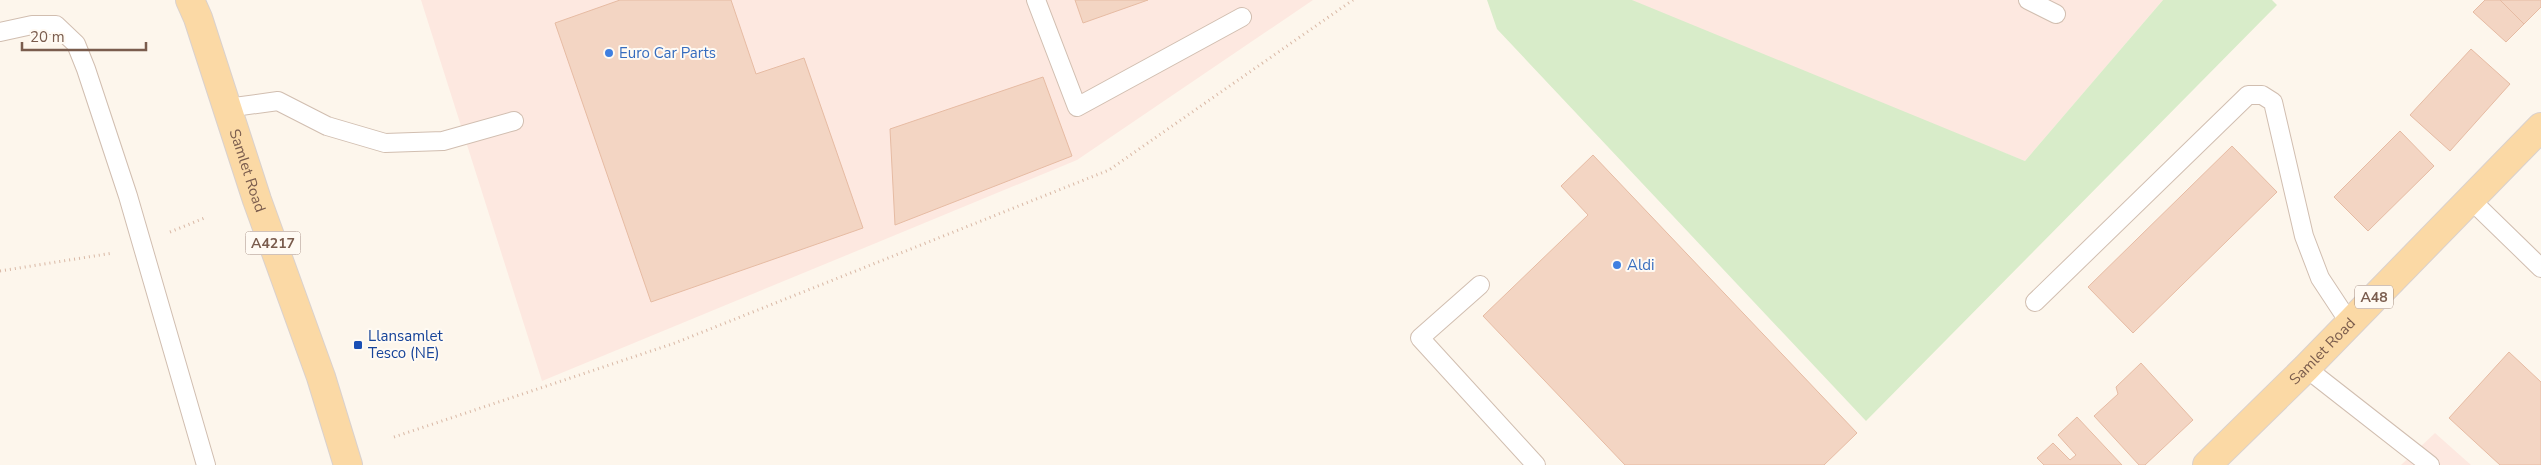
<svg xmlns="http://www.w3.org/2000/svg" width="2541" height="465" font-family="'Nunito Sans',sans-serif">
<rect width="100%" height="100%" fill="#fdf6ec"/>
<!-- commercial -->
<path fill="#fde8e0" d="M421,0h892l-236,160 -535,221z
M1619,0h544l-138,161z
M2435,433l36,32h-70z"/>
<!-- green -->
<path fill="#d8ecc9" d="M1487,0h145l393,161 138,-161h109l5,5 -411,416 -369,-392z"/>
<!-- building -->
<path fill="#f3d5c3" stroke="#e6bba3" d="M620,0h111l25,74 48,-16 59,170 -212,74 -96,-279z
M1075,0h73l-65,23z
M2485,0h15l24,24 -18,18 -33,-30z
M2500,0h41v7l-17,17z
M2471,49l39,35 -60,67 -40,-36z
M1043,77l29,79 -177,69 -5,-96z
M2400,131l34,35 -66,65 -34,-34z
M2232,146l45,46 -144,141 -45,-46z
M1593,155l264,278 -33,32h-199l-142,-149 105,-101 -27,-29z
M2509,352l32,30v83h-41l-51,-47z
M2141,363l52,57 -48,45h-6l-45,-49 24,-22 -2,-7z
M2077,417l45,48h-78l-7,-7 16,-15 17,17 6,-5 -18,-20z"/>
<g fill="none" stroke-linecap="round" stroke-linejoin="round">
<!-- lane casing -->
<g stroke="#d1beb0" stroke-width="20">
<path id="lane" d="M1036,0l41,107 165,-90
M2028,0l28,14
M0,32l32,-7h24l20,19 10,25 42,127 78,269
M227,108l51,-7 49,25 58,17 58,-2 71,-20
M2470,199l71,69
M1480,285l-60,53 116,127
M2035,302l213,-207h14l11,7 31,134 16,42 29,44
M2306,368l124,97"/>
</g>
<!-- primary casing -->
<g stroke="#dad1cd" stroke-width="30">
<g id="primary">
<path id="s1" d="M190,0l8,18 59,182 64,177 27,88"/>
<path id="s2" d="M2207,465l99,-97 235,-241"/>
</g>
</g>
<!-- path -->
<path stroke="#d9b8a5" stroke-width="3" stroke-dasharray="1 4" stroke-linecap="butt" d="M170,232l37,-15
M0,271l113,-18
M394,437l281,-94 434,-173 244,-170"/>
<!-- lane -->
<use href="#lane" stroke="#fff" stroke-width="18"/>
<!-- primary -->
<use href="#primary" stroke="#fbd9a5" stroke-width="28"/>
</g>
<!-- markers -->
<g fill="#3f7fe0" stroke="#fffaf3" stroke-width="2">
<circle cx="609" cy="53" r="5"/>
<circle cx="1617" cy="265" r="5"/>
</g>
<rect fill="#1a4fb4" stroke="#fffaf3" stroke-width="2" x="353" y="340" width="10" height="10" rx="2.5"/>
<g text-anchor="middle" stroke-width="4" stroke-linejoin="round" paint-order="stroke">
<!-- shield labels -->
<g fill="#fffaf3" stroke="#a28b7f" stroke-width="1">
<rect x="245.5" y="231.5" width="55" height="23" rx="4"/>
<rect x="2355" y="285.5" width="38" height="23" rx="4"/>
</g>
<g font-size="14" font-weight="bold" fill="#7a5c4d">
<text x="273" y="248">A4217</text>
<text x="2374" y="302">A48</text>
</g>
<!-- shop labels -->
<g font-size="15" fill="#366cbe" stroke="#fffaf3" text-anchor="start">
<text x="619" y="58">Euro Car Parts</text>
<text x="1627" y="270">Aldi</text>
</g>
<!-- street labels -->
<g font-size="15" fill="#7a5c4d" stroke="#fffaf3">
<text dy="5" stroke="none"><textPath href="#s1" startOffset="180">Samlet Road</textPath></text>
<text dy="5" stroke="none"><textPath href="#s2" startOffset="162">Samlet Road</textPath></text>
</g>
<!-- transit labels -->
<g font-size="15" fill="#164399" stroke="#fffaf3" text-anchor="start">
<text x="368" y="341">Llansamlet<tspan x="368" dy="17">Tesco (NE)</tspan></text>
</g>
</g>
<!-- scale -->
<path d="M22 42v8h124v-8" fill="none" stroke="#7a5c4d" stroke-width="2.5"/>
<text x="30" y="42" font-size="15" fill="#7a5c4d" stroke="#fffaf3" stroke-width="4" paint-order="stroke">20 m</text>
</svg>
